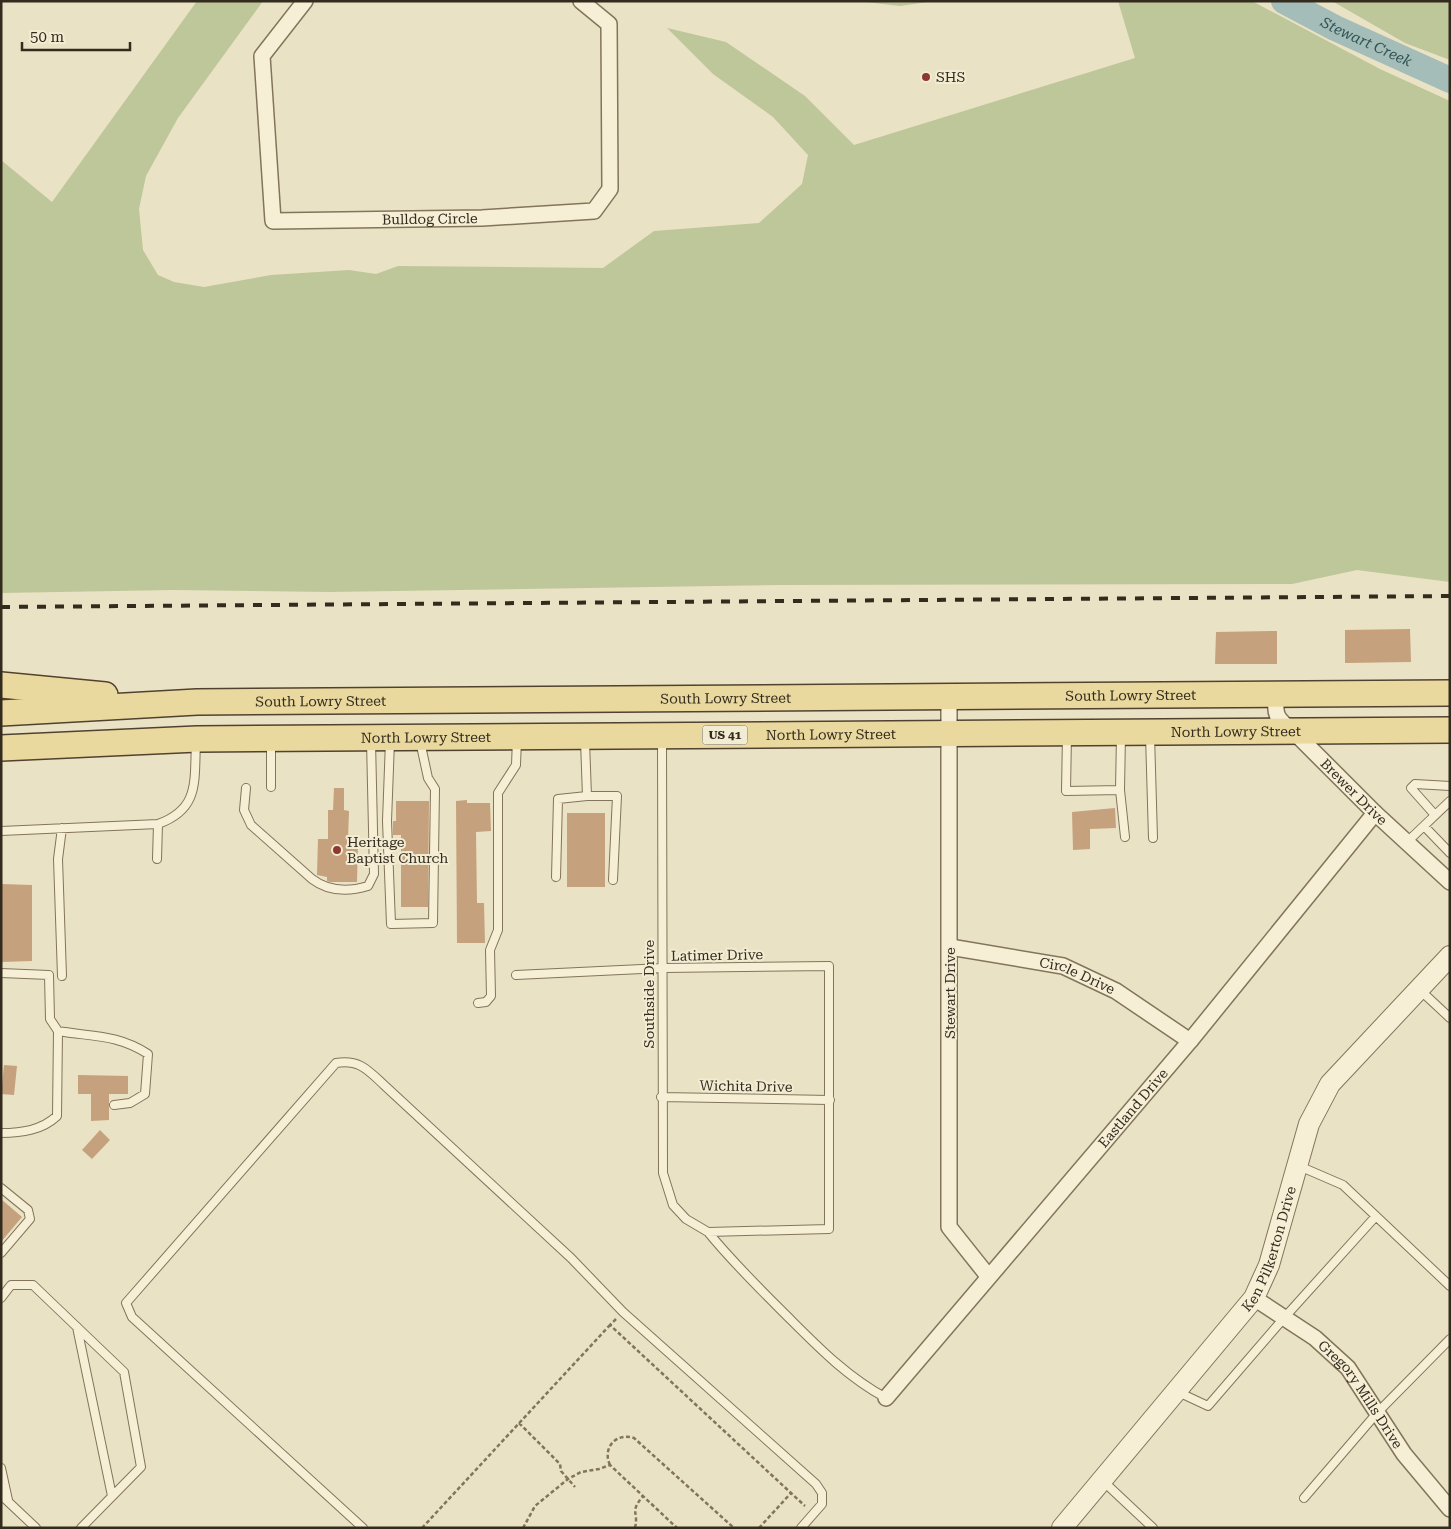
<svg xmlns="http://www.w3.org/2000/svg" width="1451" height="1529" font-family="'Roboto Serif',serif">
<rect width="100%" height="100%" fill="#eae2c4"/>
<!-- green -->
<path fill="#bec799" d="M197,1h66l-85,117 -32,58 -7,33 4,41 15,25 16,7 30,5 67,-12 78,-5 27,4 22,-8 205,2 51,-37 105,-8 43,-39 6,-29 -35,-38 -60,-43 -46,-46 59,14 79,54 49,49 281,-87 -17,-57h134l128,68 70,32v481l-93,-12 -65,14 -515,1 -448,7 -156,-2 -172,3v-433l51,42z
M856,1h79l-35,5z
M1332,1h118v59l-45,-17z"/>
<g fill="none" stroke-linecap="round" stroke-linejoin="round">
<!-- river -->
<path stroke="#a5bdb8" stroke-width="26" id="s1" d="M1284,1l51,27 115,52"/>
</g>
<!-- building -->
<path fill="#c5a17d" d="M1410,629l1,33 -66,1v-33z
M1277,631v33h-62l1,-32z
M334,788h10v22l5,1 -1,29h10l-1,42h-27l-3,-1v-4l-10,-2 1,-36h10v-29h5z
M467,800v3h23l1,28 -15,1 1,71h7l1,40h-28l-1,-142z
M396,801h33l-1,106h-27v-72h-8v-14h3z
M1115,808l1,20 -26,1v20l-17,1 -1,-38z
M567,813h38v74h-38z
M1,884l31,1v76l-31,1z
M4,1065l13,1 -3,29 -13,-1z
M78,1075l50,1v18h-19v26l-18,1v-27h-13z
M100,1130l10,10 -18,19 -10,-9z
M1,1199l21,18 -21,25z"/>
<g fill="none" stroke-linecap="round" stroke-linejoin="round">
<!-- service casing -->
<g stroke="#83745c" stroke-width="10">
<path id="service" d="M1067,735l-1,56 54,-1
M1121,735l-1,55 5,47
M1150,735l3,103
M390,741l-3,80 4,103 42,-1 2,-134 -7,-11 -8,-37
M585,741l2,55h30l-4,84
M271,742v45
M246,788l-2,22 7,15 61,54c17,13 36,13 56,7l6,-12 -3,-133
M1435,815l-24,-27 4,-4 35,2
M1424,826l26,27
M62,828l-4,31 4,117
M1,831l157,-7c42,-15 36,-43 38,-81
M1407,842l43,-41
M157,859l1,-35
M556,877l2,-78 29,-3
M1,973l48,2 1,44 8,12 -1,85c-15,14 -35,17 -56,17
M516,975l147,-7 166,-2v263l-121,3 -22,-13 -13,-14 -10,-32 -1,-433
M1420,990l30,28
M478,1003l8,-1 5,-6 -1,-46 8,-20v-137l18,-28 1,-26
M58,1031c35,6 59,3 90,23l-3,40 -15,9 -16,2
M661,1097l169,3
M1299,1166l44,19 107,101
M1,1188l27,22 2,9 -29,34
M708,1232c26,32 55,60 84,89 29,29 57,57 94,77
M1,1298l10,-13h22l91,87 17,95 -60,61
M77,1327l35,169
M1178,1392l30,14 76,-88 92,-102
M1,1468l7,32
M1103,1481l50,47
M1,1495l35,33
M1304,1498l73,-85 73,-74
M363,1528l-231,-211 -6,-14 210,-240c23,-4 32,7 48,22l187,173 52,54 193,172 6,9v11l-21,24"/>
</g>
<!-- minor casing -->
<g stroke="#83745c" stroke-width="18">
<g id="minor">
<path id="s2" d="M305,1l-43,55 11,165 209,-3 112,-7 16,-22 -1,-165 -28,-23"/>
<path id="s3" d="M1276,694c-1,21 -1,24 17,37l82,82 75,69"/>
<path d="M949,697v530l39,49"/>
<path id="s4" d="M950,947l113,19 53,25 74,50"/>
<path id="s5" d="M1254,1298l61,40 33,30 56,86 46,55"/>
<path id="s6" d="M886,1398l304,-357 185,-228"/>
</g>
</g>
<!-- tertiary casing -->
<g stroke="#83745c" stroke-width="22">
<g id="tertiary">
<path id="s7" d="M1062,1528l192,-230 15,-33 40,-141 21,-40 120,-128"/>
</g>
</g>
<!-- primary casing -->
<g stroke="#514230" stroke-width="28">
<g id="primary">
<path d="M1,685l104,10"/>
<path id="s8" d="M1,713l196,-11 1253,-9"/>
<path id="s9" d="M1,748l196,-9 1253,-9"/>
</g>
</g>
<!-- path -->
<path stroke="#83745c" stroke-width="2.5" stroke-dasharray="4 2.5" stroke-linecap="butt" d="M616,1319l-6,6 181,168
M519,1423l41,41 1,7 14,16
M610,1465c-8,-17 6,-33 24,-27l100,90
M422,1528l188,-203
M523,1528l12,-22 33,-27 13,-7 18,-3 11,-4 67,63
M635,1528c4,-17 -6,-15 8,-32
M759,1528l32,-35 14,13"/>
<!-- service -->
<use href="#service" stroke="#f6efd6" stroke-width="8"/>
<!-- minor -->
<use href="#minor" stroke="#f6efd6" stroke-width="15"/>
<!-- tertiary -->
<use href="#tertiary" stroke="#f6efd6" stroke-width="20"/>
<!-- primary -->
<use href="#primary" stroke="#ead99e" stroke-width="25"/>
<!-- rail -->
<path stroke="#342b1f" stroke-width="4" stroke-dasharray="9 9" stroke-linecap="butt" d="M1,607l1449,-11"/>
</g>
<!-- markers -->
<g fill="#8d3831" stroke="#f2ecd3" stroke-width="2">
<circle cx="926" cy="77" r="5"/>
<circle cx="337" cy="850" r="5"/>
</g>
<g text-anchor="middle" stroke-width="4" stroke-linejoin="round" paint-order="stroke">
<!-- shield labels -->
<rect fill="#f2ecd3" stroke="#6d6555" stroke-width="1" x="702.5" y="725.5" width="45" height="19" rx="4"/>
<g font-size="12" font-weight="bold" fill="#342b1f">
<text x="725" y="739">US 41</text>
</g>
<!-- poi labels -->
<g font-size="14" fill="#342b1f" stroke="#f2ecd3" text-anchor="start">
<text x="936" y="82">SHS</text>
<text x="347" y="847">Heritage<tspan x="347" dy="16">Baptist Church</tspan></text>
</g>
<!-- street labels -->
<g font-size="14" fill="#342b1f" stroke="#f2ecd3">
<text dy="5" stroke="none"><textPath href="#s2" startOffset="392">Bulldog Circle</textPath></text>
<text dy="5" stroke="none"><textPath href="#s8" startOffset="1130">South Lowry Street</textPath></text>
<text dy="5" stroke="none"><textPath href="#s8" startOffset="725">South Lowry Street</textPath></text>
<text dy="5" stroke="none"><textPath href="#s8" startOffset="320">South Lowry Street</textPath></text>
<text dy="5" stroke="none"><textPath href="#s9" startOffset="1235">North Lowry Street</textPath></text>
<text dy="5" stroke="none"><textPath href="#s9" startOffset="830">North Lowry Street</textPath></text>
<text dy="5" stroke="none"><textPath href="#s9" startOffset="425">North Lowry Street</textPath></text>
<text dy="5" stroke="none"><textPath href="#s3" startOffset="130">Brewer Drive</textPath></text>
<text transform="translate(717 955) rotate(-1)" y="5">Latimer Drive</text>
<text dy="5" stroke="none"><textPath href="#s4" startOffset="131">Circle Drive</textPath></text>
<text transform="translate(950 993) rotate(-90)" y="5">Stewart Drive</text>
<text transform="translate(649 994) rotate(-90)" y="5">Southside Drive</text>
<text transform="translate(746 1086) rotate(1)" y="5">Wichita Drive</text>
<text dy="5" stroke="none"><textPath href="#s6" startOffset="381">Eastland Drive</textPath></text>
<text dy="5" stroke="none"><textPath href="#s7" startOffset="351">Ken Pilkerton Drive</textPath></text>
<text dy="5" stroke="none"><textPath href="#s5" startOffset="146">Gregory Mills Drive</textPath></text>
</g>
<!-- water labels -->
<g font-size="15" font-style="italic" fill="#2f5253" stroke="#f2ecd3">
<text dy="5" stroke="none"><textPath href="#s1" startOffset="92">Stewart Creek</textPath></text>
</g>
</g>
<!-- border -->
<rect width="1451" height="1529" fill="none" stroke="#342b1f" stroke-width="5"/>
<!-- scale -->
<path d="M22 42v8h108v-8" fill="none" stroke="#342b1f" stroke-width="2.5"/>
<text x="30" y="42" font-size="15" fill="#342b1f" stroke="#f2ecd3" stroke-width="4" paint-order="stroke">50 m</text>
</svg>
